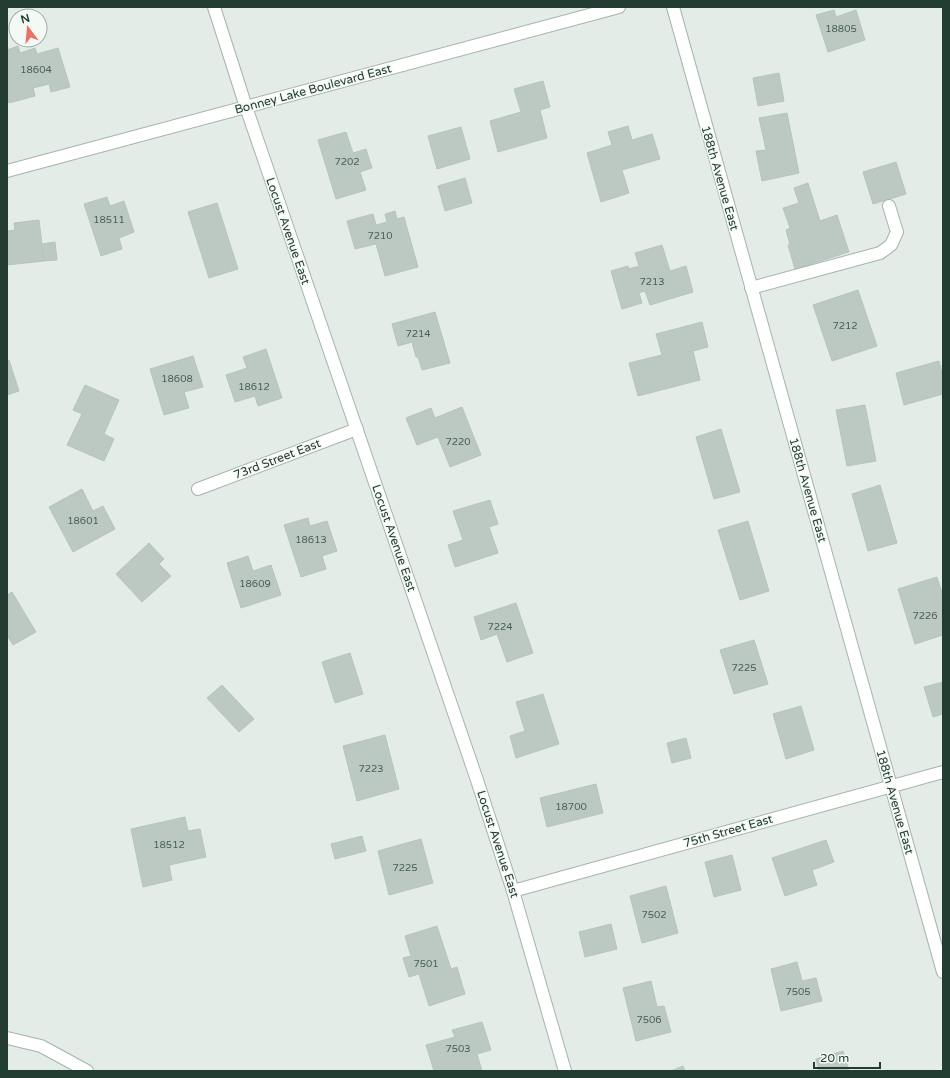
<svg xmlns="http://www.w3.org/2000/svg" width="950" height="1078" font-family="'Varela Round',sans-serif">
<rect width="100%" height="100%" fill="#e3ece7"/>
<!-- building -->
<path fill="#bbc9c2" stroke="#b5c5bd" d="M834,10l2,7 20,-7 9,30 -37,12 -12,-37z
M18,46l2,7 15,-5 2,6 21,-6 12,39 -19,5 -2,-8 -16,4 2,8 -26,7 -2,-7v-46z
M779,73l5,28 -26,5 -5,-28z
M543,81l7,26 -10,3 7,28 -49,14 -8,-31 31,-9 -7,-23z
M787,113l12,60 -37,8 -6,-30 10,-1 -7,-32z
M628,126l4,14 20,-6 8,25 -38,11 7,23 -28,9 -14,-49 25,-8 -4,-13z
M461,127l9,32 -33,10 -9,-33z
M346,132l7,21 13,-4 6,19 -12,4 6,18 -30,9 -18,-59z
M896,162l10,32 -33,10 -10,-32z
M465,178l7,25 -27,8 -7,-25z
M808,183l12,38 17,-6 12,37 -54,17 -7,-24h2l-4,-15 4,-2 -7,-20 16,-5 -5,-15z
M107,197l3,9 14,-5 10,31 -15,6 3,11 -21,7 -17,-52z
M217,203l21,66 -29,9 -21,-66z
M395,211l2,8 7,-2 14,50 -33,9 -9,-32 -21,5 -8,-28 26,-7 3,11 11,-3 -2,-8z
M39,220l5,41 -37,4v-34l8,-1 -1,-7z
M55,242l2,18 -13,1 -2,-17z
M662,245l8,26 16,-5 7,26 -43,13 -5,-14 -6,2 3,10 -20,6 -11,-38 17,-5 1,3 10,-3 -4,-13z
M858,290l19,56 -45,15 -19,-56z
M435,312l15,51 -28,7 -4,-13h-2l-4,-15 -14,4 -6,-22z
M702,322l6,25 -15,4 7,29 -62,16 -9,-33 33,-8 -6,-21z
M266,349l16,49 -24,8 -3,-10 -20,6 -9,-27 21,-7 -4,-11z
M193,356l10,31 -19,5 5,16 -25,7 -14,-46z
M9,360l10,31 -12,4v-34z
M939,361l4,16v17l-39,11 -8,-32z
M85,385l34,15 -15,34 10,5 -10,22 -37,-16 15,-31 -9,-4z
M865,405l11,56 -29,5 -11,-56z
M462,407l19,48 -31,12 -12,-30 -21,8 -11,-27 25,-10 4,10z
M721,429l19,63 -26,7 -18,-62z
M880,485l17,58 -29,8 -16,-57z
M82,489l11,22 10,-5 12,23 -42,23 -24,-45z
M490,500l8,24 -9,3 9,26 -43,14 -7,-22 15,-5 -10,-29z
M308,518l2,8 17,-5 10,30 -15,5 4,13 -25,8 -17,-52z
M748,521l21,70 -29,9 -22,-70z
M149,543l15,16 -5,5 12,12 -29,26 -26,-28z
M248,556l5,15 18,-6 10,30 -40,13 -14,-45z
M937,577l6,19v39l-28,9 -17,-55z
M12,592l24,40 -23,13 -6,-10v-40z
M516,603l17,50 -26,9 -10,-28 -16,6 -7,-23z
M754,640l14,44 -34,10 -14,-44z
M350,653l13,41 -28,9 -13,-41z
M943,682v32l-10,3 -9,-30z
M222,685l32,34 -15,13 -32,-34z
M543,694l16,50 -43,14 -6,-22 15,-5 -9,-29z
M801,706l13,44 -28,9 -13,-45z
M385,735l14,54 -42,12 -14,-55z
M686,738l5,20 -19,5 -5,-20z
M596,784l7,29 -56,14 -7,-29z
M185,817l3,14 12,-2 6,28 -37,8 3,15 -29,7 -12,-58z
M362,836l4,15 -31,8 -4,-15z
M421,839l12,44 -44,12 -11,-44z
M826,840l8,22 -22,8 5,15 -32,11 -13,-38z
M732,855l9,35 -27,7 -9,-35z
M666,886l12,47 -36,10 -12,-47z
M611,924l6,25 -32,8 -6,-25z
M437,926l14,43 6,-2 8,27 -36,12 -10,-32 -10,3 -6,-19 8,-2 -6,-20z
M797,962l5,19 14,-3 6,23 -41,10 -10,-42z
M651,981l6,26 7,-1 7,26 -35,9 -13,-53z
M482,1022l9,28 -14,4 5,17h-48l-8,-26 29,-8 -3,-7z
M843,1051l6,20h-30l-3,-12z
M683,1066l2,5h-14z"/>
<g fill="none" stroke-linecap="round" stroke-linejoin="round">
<!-- service casing -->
<g stroke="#a6b4ad" stroke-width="14">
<path id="service" d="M751,288l129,-35 11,-8 6,-13 -8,-26"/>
</g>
<!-- minor casing -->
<g stroke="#a6b4ad" stroke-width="14">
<path id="minor" d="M214,7l32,100
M673,7l270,965
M198,489l159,-60
M513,891l430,-119
M7,1038l34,8 46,25"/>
</g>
<!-- tertiary casing -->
<g stroke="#a6b4ad" stroke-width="14">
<path id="tertiary" d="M246,107l231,673 36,111 52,180
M7,171l612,-164"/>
</g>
<!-- service -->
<use href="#service" stroke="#fff" stroke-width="12"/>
<!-- minor -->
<use href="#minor" stroke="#fff" stroke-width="12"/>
<!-- tertiary -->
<use href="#tertiary" stroke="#fff" stroke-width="12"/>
</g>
<g text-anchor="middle" stroke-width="3" stroke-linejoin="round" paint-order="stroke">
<!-- number labels -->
<g font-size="10" fill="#495f56">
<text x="841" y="32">18805</text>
<text x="36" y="73">18604</text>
<text x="347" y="165">7202</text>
<text x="109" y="223">18511</text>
<text x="380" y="239">7210</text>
<text x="652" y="285">7213</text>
<text x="845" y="329">7212</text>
<text x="418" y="337">7214</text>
<text x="177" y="382">18608</text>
<text x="254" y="390">18612</text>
<text x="458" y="445">7220</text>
<text x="83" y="524">18601</text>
<text x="311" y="543">18613</text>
<text x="255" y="587">18609</text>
<text x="925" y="619">7226</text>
<text x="500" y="630">7224</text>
<text x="744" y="671">7225</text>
<text x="371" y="772">7223</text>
<text x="571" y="810">18700</text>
<text x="169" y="848">18512</text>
<text x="405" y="871">7225</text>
<text x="654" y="918">7502</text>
<text x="426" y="967">7501</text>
<text x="798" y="995">7505</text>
<text x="649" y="1023">7506</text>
<text x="458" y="1052">7503</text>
</g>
<!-- street labels -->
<g font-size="12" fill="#233c32" stroke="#f3f9f5">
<text transform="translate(313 89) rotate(-15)" y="4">Bonney Lake Boulevard East</text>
<text transform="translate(720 178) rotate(74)" y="4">188th Avenue East</text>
<text transform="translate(288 231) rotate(71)" y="4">Locust Avenue East</text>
<text transform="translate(277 459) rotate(-21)" y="4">73rd Street East</text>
<text transform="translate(808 490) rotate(74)" y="4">188th Avenue East</text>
<text transform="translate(394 538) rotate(71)" y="4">Locust Avenue East</text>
<text transform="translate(895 802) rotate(74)" y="4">188th Avenue East</text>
<text transform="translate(728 831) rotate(-16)" y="4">75th Street East</text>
<text transform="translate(498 844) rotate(72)" y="4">Locust Avenue East</text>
</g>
</g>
<!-- border -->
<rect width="950" height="1078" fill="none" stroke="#233c32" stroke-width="16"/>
<!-- north arrow -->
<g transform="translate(28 28) rotate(344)"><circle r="19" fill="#f3f9f5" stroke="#a0ada7"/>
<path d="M0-3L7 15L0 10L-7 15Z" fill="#ea7262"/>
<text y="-6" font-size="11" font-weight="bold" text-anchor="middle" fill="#233c32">N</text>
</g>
<!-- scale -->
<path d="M814 1062v6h66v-6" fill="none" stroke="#233c32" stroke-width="2"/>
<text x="820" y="1062" font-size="12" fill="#233c32" stroke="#f3f9f5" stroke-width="3" paint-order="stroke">20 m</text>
</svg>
